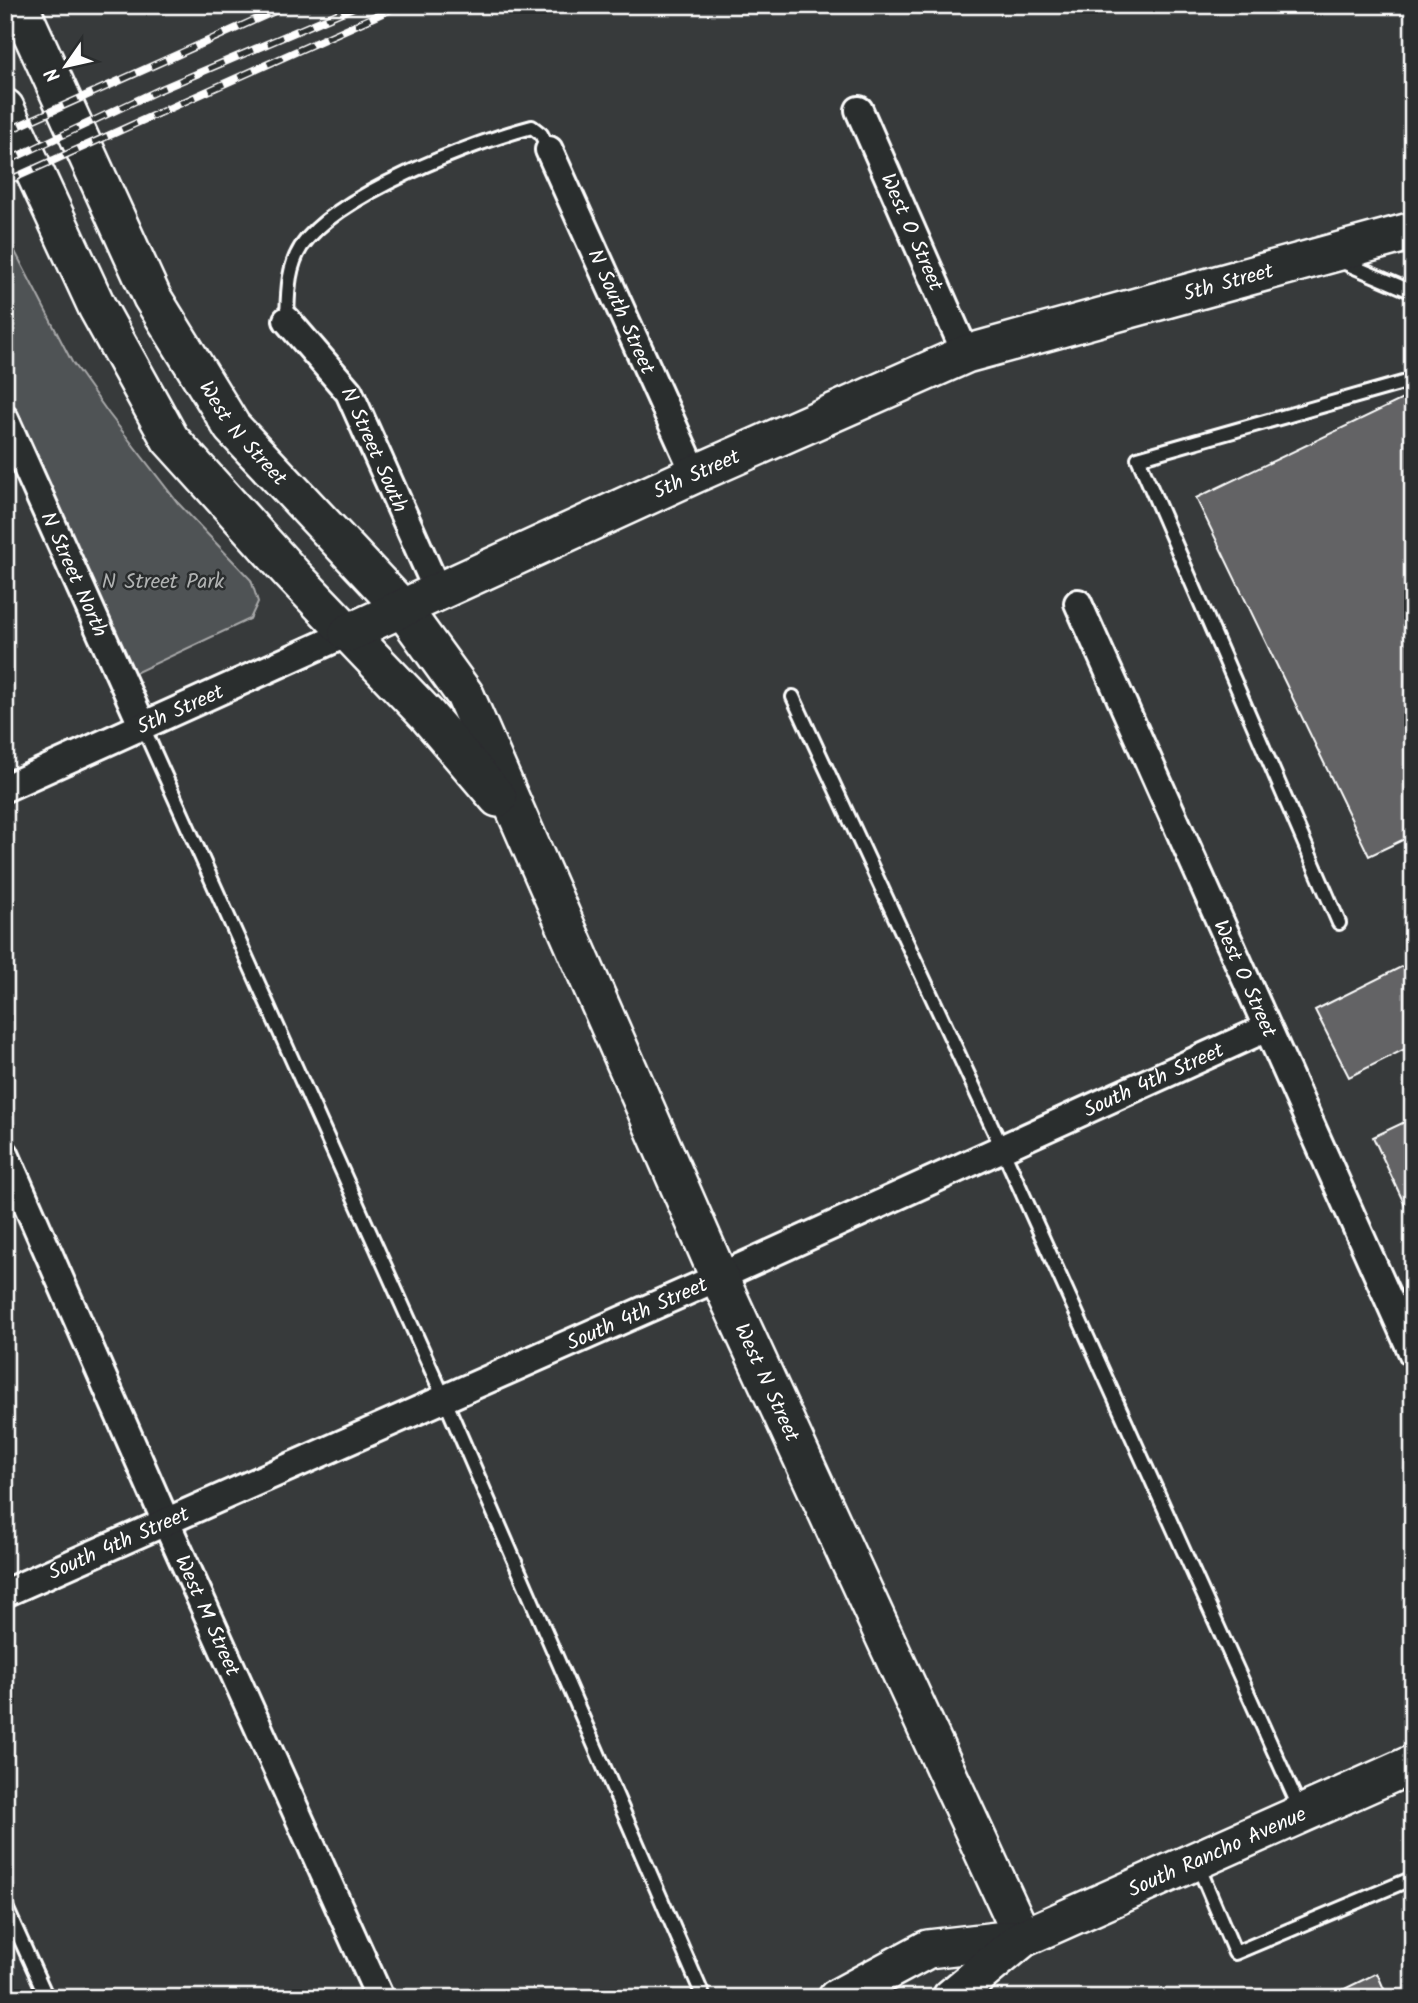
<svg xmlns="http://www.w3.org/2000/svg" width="1418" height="2003" font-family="Kalam,sans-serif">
<rect width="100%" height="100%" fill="#373a3b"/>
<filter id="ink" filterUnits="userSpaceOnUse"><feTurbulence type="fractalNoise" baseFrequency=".0143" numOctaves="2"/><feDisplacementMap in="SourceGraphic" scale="14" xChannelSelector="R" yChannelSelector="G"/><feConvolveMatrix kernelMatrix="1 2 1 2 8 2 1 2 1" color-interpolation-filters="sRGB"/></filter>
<g filter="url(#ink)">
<!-- green -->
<path fill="#505354" stroke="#a8a9aa" stroke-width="2" d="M5,232l67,130 37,52 69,89 73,77 7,22 -8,17 -117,55 -128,-288z"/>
<!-- building -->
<path fill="#636465" stroke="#fff" stroke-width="2" d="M1411,395l2,440 -44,21 -173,-358z
M1413,961v84l-64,32 -34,-67z
M1413,1118v96l-3,2 -37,-79z
M1377,1973l11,25h-62z"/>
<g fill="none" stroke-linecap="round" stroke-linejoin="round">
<!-- lane casing -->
<g stroke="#fff" stroke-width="18">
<path id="lane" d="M1338,260l75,32
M287,320c1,-26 0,-51 14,-73 35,-52 170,-104 231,-120l9,7 8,16
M793,697l209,451 298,661
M143,727l301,671 260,600
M1339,923l-201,-465 275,-78
M1197,1863l38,90 178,-75
M5,1905l42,93"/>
</g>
<!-- street casing -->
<g stroke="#fff" stroke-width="32">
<g id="street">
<path id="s1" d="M859,110l107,244"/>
<path id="s2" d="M549,150l146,324"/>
<path id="s3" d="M287,320l62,72 89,200"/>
<path id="s4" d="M5,419l138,308"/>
<path id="s5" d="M1078,603l335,751"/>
<path id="s6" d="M5,788l343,-155"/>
<path id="s7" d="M5,1154l161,368 214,476"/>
<path id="s8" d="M5,1593l714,-316 548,-249"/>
</g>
</g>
<!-- secondary casing -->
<g stroke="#fff" stroke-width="42">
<g id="secondary">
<path id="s9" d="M19,5l133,292 80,130 170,181 63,87 254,582 304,661"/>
<path d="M5,108l92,199 73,132 121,134 136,142 71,83"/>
<path id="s10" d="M348,633l347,-159 271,-120 447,-123"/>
<path d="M837,1998l91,-49 95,-11"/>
<path id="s11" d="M951,1998l72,-60 390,-174"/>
</g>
</g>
<!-- lane -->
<use href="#lane" stroke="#2a2d2e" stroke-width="12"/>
<!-- street -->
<use href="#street" stroke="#2a2d2e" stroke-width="26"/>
<!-- secondary -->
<use href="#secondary" stroke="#2a2d2e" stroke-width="37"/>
<!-- rail casing -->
<g stroke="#fff" stroke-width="8">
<path id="rail" d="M5,132l283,-127
M5,162l154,-72 199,-85
M5,182l395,-177"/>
</g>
<!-- rail -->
<use href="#rail" stroke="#2a2d2e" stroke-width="5" stroke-dasharray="16" stroke-linecap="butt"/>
</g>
</g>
<g text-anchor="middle" stroke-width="5" stroke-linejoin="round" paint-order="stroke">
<!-- street labels -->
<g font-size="21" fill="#fff" stroke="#2a2d2e">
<text dy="7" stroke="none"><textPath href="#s1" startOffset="133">West O Street</textPath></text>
<text dy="7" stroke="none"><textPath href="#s10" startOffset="950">5th Street</textPath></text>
<text dy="7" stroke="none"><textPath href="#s2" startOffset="177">N South Street</textPath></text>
<text dy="7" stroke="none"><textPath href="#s9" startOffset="485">West N Street</textPath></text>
<text dy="7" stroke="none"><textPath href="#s3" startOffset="158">N Street South</textPath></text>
<text dy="7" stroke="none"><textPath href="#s10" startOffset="383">5th Street</textPath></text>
<text dy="7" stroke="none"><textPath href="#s4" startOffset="170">N Street North</textPath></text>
<text dy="7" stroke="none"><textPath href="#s6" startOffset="192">5th Street</textPath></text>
<text dy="7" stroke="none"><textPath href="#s5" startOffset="411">West O Street</textPath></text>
<text dy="7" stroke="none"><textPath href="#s8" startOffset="1258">South 4th Street</textPath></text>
<text dy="7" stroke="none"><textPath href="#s8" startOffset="691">South 4th Street</textPath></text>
<text dy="7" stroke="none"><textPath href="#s9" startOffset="1580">West N Street</textPath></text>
<text dy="7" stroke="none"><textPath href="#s8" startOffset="124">South 4th Street</textPath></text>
<text dy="7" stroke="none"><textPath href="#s7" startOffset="504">West M Street</textPath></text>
<text dy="7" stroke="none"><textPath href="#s11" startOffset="306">South Rancho Avenue</textPath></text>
</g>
<!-- park labels -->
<g font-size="21" fill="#b0b2b2" stroke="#2a2d2e">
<text x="163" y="588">N Street Park</text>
</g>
</g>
<!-- margin -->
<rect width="1418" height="2003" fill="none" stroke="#2a2d2e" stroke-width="28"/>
<rect x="14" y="14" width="1390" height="1975" fill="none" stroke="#fff" stroke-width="2.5" filter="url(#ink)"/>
<!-- north arrow -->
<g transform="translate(66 66) rotate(236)" stroke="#2a2d2e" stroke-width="5" paint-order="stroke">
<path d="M0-5L12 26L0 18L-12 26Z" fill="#ffffff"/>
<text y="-10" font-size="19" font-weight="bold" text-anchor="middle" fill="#ffffff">N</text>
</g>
</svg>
